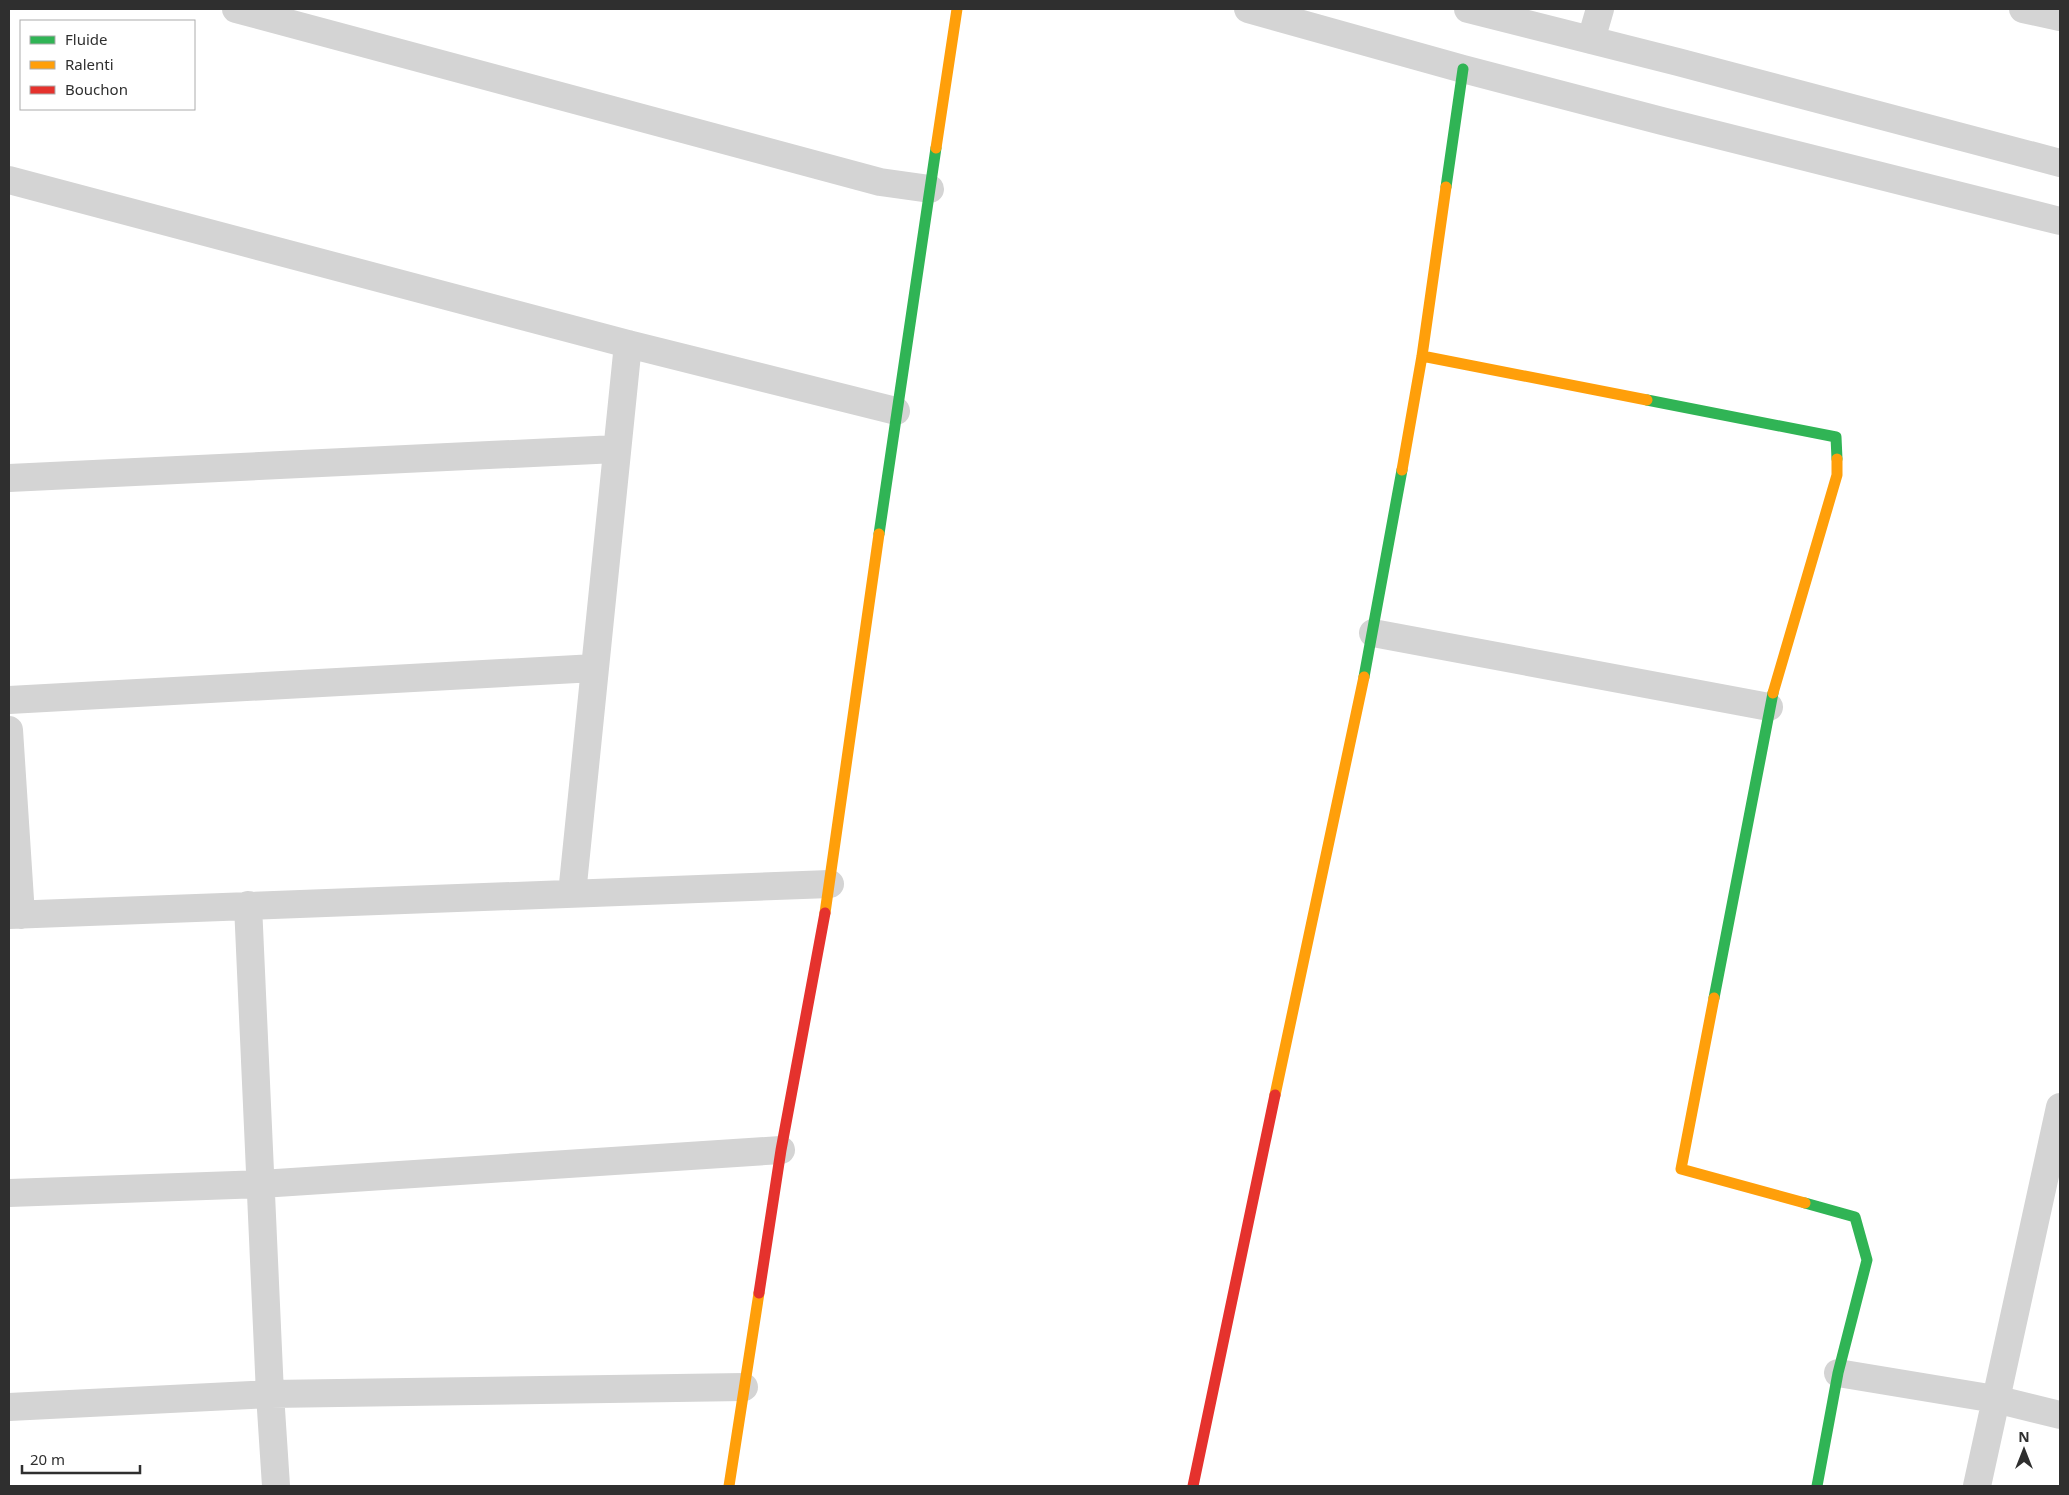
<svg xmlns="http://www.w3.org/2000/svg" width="2069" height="1495" font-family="'Noto Sans',sans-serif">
<rect width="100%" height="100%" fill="#fff"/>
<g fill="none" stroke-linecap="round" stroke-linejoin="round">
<!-- street -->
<path stroke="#d4d4d4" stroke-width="28" d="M236,9l644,173 50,7
M1248,9l215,60 199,52 398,100
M1468,9l210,53 382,101
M2023,9l37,8
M1591,40l9,-31
M9,180l619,164 268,67
M9,478l607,-29
M1373,633l396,74
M9,700l586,-32
M9,730l12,185
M572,894l56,-550
M248,905l22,489 6,92
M9,915l821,-31
M9,1193l252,-9 520,-34
M1838,1373l157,26 65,16
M9,1407l261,-13 474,-7
M1977,1486l83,-379"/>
<!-- fast -->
<path stroke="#30b455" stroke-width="11" d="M1446,187l17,-118
M1647,400l189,37 1,22
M879,534l57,-386
M1364,677l38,-207
M1714,998l59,-305
M1805,1203l50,14 12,43 -29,113 -21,113"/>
<!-- slow -->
<path stroke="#ff9f0a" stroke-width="11" d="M936,148l21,-139
M1422,356l225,44
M1402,470l20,-114 24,-169
M1773,693l64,-218v-16
M825,913l54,-379
M1714,998l-33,171 124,34
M1275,1095l89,-418
M729,1486l30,-193"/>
<!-- jam -->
<path stroke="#e5322d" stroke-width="11" d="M759,1293l22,-143 44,-237
M1193,1486l82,-391"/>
</g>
<!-- border -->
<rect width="2069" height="1495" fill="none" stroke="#2f2f2f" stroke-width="20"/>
<!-- legend -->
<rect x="20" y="20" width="175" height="90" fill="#ffffff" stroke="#acacac"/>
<rect x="30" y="36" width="25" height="8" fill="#30b455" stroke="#acacac"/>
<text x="65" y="45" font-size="15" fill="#2f2f2f">Fluide</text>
<rect x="30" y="61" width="25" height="8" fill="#ff9f0a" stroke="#acacac"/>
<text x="65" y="70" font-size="15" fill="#2f2f2f">Ralenti</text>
<rect x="30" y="86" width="25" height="8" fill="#e5322d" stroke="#acacac"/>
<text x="65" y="95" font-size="15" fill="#2f2f2f">Bouchon</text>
<!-- north arrow -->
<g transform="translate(2024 1450)" stroke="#ffffff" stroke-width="4" paint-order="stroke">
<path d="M0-4L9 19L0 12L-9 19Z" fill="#2f2f2f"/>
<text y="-8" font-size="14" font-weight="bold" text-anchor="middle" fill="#2f2f2f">N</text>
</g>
<!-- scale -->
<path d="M22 1465v8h118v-8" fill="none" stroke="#2f2f2f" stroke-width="2.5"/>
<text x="30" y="1465" font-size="15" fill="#2f2f2f" stroke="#ffffff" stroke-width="4" paint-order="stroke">20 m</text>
</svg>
